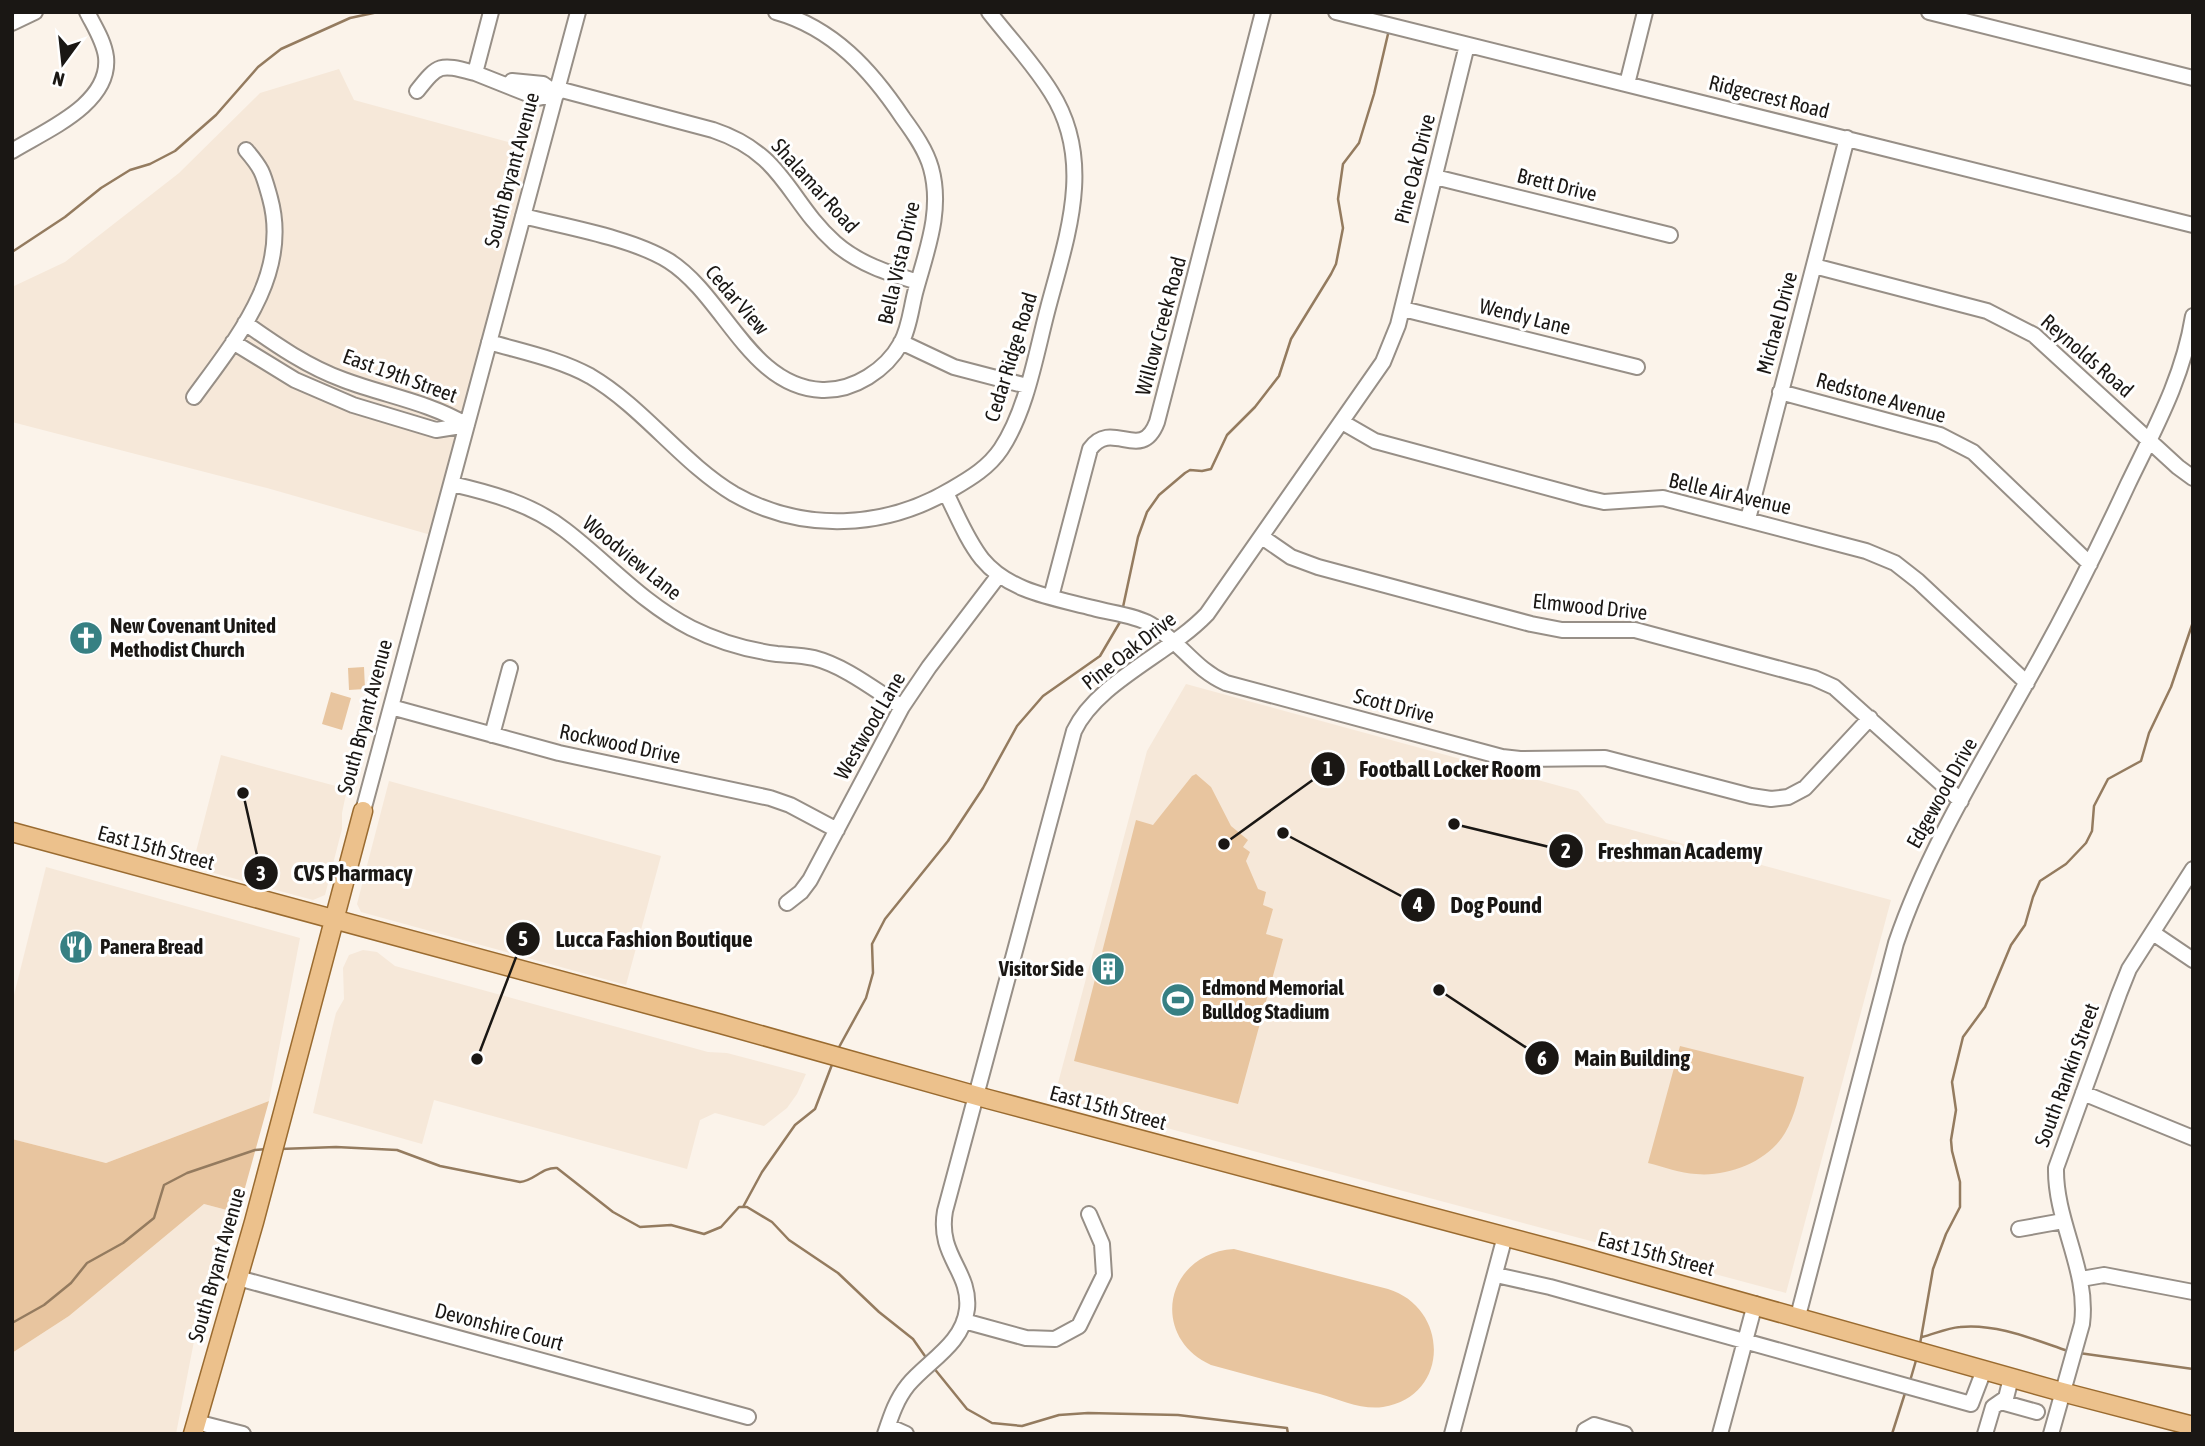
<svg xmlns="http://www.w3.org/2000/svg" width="2205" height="1446" font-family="'Asap Condensed',sans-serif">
<rect width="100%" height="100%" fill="#fbf3ea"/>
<!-- built -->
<path fill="#f6e8d9" d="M339,69l15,31 187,51 -103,386 -171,-49 -255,-66v-135l53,-25 114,-89 81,-80z
M1186,684l392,107 28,32 285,77 -105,393 -732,-195 93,-347z
M221,755l126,34 -5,24v16l-17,66 -12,5 -121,-33z
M389,781l272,75 -35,129 -265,-73 -4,-8z
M46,867l254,71 -31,163 -163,62 -94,-24v-136z
M363,950l14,2 18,14 313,86 19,1 79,21 -9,20 -10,14 -23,18 -49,-13 -15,7 -13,49 -253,-69 -12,44 -109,-31 19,-84 4,-16 8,-14 -1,-31 6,-13z
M204,1204l34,9 -42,118 -20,103h-164v-81l57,-37z"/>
<!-- green -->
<path fill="#e8c59f" d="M364,667l1,22 -16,1 -1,-22z
M331,692l20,6 -9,32 -20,-6z
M1196,774l15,13 20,39 17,14 -5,7 7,5 -4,9 12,28 8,3 -3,13 10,4 -7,25 17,5 -45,165 -164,-43 62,-241 17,5 39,-49z
M1680,1046l124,31c-5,19 -9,39 -19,56 -17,29 -57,44 -89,41 -16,-1 -32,-7 -48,-11z
M269,1101l-31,112 -34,-9 -135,112 -57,37v-214l94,24z
M1234,1249l154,40c62,19 62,108 -5,118 -21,3 -43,-7 -63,-13 -36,-9 -73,-19 -109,-29 -63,-29 -45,-112 23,-116z"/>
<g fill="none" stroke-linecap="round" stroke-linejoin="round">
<!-- stream -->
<path stroke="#947b5f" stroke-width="2.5" d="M12,252l53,-35 36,-29 29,-18 20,-6 25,-13 41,-36 42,-48 23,-18 69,-31 28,-6
M1123,607l15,-70 9,-25 12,-17 26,-22 5,-3 12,1 9,-2 16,-34 28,-28 24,-31 12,-37 40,-65 5,-10 7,-36 -5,-29 5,-35 16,-21 15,-49 14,-60
M838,1049l28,-51 7,-25 -1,-29 13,-25 63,-78 35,-53 34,-62 26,-30 57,-40 20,-34
M280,1149l56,-2 61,3 43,16 80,16c14,-1 22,-15 37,-14l56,44 27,15 31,-2 33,9 17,-7 18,-20h4l19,-35 33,-47 20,-16 18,-47
M743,1207h4l25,15 17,18 49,33 41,39 34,27 14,20
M12,1323l32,-18 27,-22 16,-20 36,-20 31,-25 10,-33 23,-12 68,-23 12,-1
M1922,1337c12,-3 25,-9 38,-10 36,-4 75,13 108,24
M1920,1344l13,-75 13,-35 14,-27v-25l-8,-31 -1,-11 5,-30 -4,-28 11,-45 22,-30 26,-62 14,-20 8,-28 7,-16 26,-17 20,-21 6,-12 2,-25 14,-27 33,-18 8,-28 22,-46 22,-65
M2079,1353l114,16
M933,1367l34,42 25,14 30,3 37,-11 29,-2 90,2 109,13 1,6
M1910,1381l7,-24
M1892,1434l14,-44"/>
<!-- minor casing -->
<g stroke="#978f87" stroke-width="18">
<path id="minor" d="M491,12l-16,61 63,25 19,-4
M1336,12l857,213
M1929,12l264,66
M12,23l23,-11
M512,81l31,3 14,10
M1627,84l18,-72
M558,89l155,41c72,24 74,70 122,113 24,21 53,30 83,39
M417,91c22,-28 23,-27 58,-18
M12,151c34,-21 99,-47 94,-94 -2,-16 -12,-31 -19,-45
M1435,177l235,58
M523,216c43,11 109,22 146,45 55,35 81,126 153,129 32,1 64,-20 79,-47 8,-14 10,-34 14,-50 11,-41 28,-82 16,-125 -5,-18 -17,-35 -28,-50 -32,-48 -70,-90 -127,-106
M1814,266l173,45 47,24 144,132 15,11
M1403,309l234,58
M245,323c31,22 63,44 99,57 43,16 84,22 123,45
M233,342l62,38 58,25 83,25 31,-5
M489,342c34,10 70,17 101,34 53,31 92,87 144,118 69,39 151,35 218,-5 19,-11 37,-22 49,-40 26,-39 35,-96 47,-141 19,-72 47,-147 3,-216 -18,-29 -41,-53 -62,-80
M901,342l53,25 73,19
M1780,392l160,43 33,17 117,112
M194,397c43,-59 97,-123 76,-199 -7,-25 -7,-28 -24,-48
M1342,422l33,19 211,57 18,4 59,-4 203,53 29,12 23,18 109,102
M452,484c39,9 80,20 113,46 42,32 77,73 126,98 26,13 56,22 86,26 12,1 25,1 37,4 31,8 61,32 88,49
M946,493c11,22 21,47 36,66 27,33 73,39 111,49 18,5 41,7 57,16 30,17 44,45 76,59l276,74 18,2 85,-1 146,38 20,3 17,-2 17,-9 65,-70
M1748,519l99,-381
M1262,537l29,20 27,10 213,57 31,6h73l179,48 20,9 127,114
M1051,597l39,-148c22,-31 51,15 67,-27l106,-410
M391,707l168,46 211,45 20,7 47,25
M492,735l18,-67
M363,811l215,-799
M787,903l14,-11 9,-12 92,-173 27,-40 70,-92
M2153,933l40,27
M2083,1093l110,45
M2019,1229l44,-8
M1496,1275l54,12 421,117 13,-34
M238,1278l510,139
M2081,1279l23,-4 89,17
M1798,1316l98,-373c31,-91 81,-172 128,-256 38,-66 72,-134 104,-203 27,-56 55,-106 65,-168
M964,1321l62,17 29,1 24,-13 25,-51 -2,-31 -13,-30
M2001,1402l36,10
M196,1422l47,12
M888,1426l18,8
M885,1434c6,-18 11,-34 23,-49 20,-24 55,-41 59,-76 4,-38 -30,-53 -22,-98l129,-480c23,-49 95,-77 133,-117l176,-252 15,-37 69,-280
M1452,1434l53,-198
M1584,1434l1,-4 9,-5 31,9
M1720,1434l35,-130
M1985,1434l8,-27 13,-9 5,-20
M2051,1434l31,-110c7,-54 -27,-102 -26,-156l63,-174 10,-25 64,-100"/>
</g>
<!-- major casing -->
<g stroke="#9a6b30" stroke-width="21">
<path id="major" d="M12,832l709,192 267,75 590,157 484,136 131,34
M193,1434l61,-212 109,-411"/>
</g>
<!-- minor -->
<use href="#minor" stroke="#fff" stroke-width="14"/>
<!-- major -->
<use href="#major" stroke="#ecc18c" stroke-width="18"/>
</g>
<!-- icons -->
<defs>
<g id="church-disc" transform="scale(1.75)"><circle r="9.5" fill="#378083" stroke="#fff"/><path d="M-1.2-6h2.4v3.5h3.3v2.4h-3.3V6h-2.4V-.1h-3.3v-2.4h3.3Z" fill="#fff"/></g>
<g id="restaurant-disc" transform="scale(1.75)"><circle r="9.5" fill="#378083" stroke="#fff"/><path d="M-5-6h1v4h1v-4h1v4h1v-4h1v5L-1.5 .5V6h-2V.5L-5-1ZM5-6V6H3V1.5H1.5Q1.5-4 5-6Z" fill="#fff"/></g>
<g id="building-disc" transform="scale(1.75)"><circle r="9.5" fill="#378083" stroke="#fff"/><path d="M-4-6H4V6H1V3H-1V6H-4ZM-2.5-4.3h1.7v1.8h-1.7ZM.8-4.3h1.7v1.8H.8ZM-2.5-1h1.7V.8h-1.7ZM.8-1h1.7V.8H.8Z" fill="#fff"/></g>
<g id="stadium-disc" transform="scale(1.75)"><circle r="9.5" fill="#378083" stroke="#fff"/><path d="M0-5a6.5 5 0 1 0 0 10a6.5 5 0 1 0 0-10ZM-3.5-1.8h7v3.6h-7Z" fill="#fff"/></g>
</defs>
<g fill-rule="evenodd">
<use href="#church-disc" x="86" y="638"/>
<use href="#restaurant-disc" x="76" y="947"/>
<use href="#building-disc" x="1108" y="969"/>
<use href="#stadium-disc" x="1178" y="1000"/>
</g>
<g text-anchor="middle" stroke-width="6" stroke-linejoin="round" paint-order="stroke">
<!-- street labels -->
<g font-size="21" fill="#1a1714" stroke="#fff">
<text transform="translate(1769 97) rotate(14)" y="7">Ridgecrest Road</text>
<text transform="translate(1415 169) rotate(-76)" y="7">Pine Oak Drive</text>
<text transform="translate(512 170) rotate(-75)" y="7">South Bryant Avenue</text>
<text transform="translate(1557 185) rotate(14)" y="7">Brett Drive</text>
<text transform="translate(815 186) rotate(48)" y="7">Shalamar Road</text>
<text transform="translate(899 263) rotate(-77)" y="7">Bella Vista Drive</text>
<text transform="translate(737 300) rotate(49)" y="7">Cedar View</text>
<text transform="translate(1525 317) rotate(14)" y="7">Wendy Lane</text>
<text transform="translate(1777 323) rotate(-75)" y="7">Michael Drive</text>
<text transform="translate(1161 326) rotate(-75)" y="7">Willow Creek Road</text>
<text transform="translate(2087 356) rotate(41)" y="7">Reynolds Road</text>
<text transform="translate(1011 357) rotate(-73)" y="7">Cedar Ridge Road</text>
<text transform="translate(400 376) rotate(20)" y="7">East 19th Street</text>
<text transform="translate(1881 398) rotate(16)" y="7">Redstone Avenue</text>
<text transform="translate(1730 494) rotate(13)" y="7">Belle Air Avenue</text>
<text transform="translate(632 558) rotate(39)" y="7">Woodview Lane</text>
<text transform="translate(1590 607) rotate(6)" y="7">Elmwood Drive</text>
<text transform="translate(1129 651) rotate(-38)" y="7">Pine Oak Drive</text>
<text transform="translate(1394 706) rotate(15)" y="7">Scott Drive</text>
<text transform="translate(365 717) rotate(-75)" y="7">South Bryant Avenue</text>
<text transform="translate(870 726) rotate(-60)" y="7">Westwood Lane</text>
<text transform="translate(620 744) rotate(12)" y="7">Rockwood Drive</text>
<text transform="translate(1942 793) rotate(-61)" y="7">Edgewood Drive</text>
<text transform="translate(156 848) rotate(15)" y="7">East 15th Street</text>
<text transform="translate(2067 1075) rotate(-70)" y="7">South Rankin Street</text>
<text transform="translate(1108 1108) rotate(15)" y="7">East 15th Street</text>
<text transform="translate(1656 1254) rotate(15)" y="7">East 15th Street</text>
<text transform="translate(217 1265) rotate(-74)" y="7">South Bryant Avenue</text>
<text transform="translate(499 1327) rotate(15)" y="7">Devonshire Court</text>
</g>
<!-- poi labels -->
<g font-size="21" font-weight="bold" fill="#1a1714" stroke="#fff" text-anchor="start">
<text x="110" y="633">New Covenant United<tspan x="110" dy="24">Methodist Church</tspan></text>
<text x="100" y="954">Panera Bread</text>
<text x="1084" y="976" text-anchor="end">Visitor Side</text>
<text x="1202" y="995">Edmond Memorial<tspan x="1202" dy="24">Bulldog Stadium</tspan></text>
</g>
</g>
<!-- callouts -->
<path fill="none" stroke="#1a1714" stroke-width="2.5" d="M1224 844L1328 769M1454 824L1566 851M243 793L261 873M1283 833L1418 905M477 1059L523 939M1439 990L1542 1058"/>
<g fill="#1a1714" stroke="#fff" stroke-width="2.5">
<circle cx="1224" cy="844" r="7"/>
<circle cx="1454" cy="824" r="7"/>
<circle cx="243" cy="793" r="7"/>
<circle cx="1283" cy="833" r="7"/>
<circle cx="477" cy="1059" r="7"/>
<circle cx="1439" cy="990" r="7"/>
<circle cx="1328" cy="769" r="18"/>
<circle cx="1566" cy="851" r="18"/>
<circle cx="261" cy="873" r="18"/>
<circle cx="1418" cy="905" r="18"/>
<circle cx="523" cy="939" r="18"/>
<circle cx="1542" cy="1058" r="18"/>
</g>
<g font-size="21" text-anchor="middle" font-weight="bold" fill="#fff">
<text x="1328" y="776">1</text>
<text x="1566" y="858">2</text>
<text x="261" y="881">3</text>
<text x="1418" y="912">4</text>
<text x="523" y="946">5</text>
<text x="1542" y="1066">6</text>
</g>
<g font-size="23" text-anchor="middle" font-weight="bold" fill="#1a1714" stroke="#fff" stroke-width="6" stroke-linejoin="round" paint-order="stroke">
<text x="1450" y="777">Football Locker Room</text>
<text x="1680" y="859">Freshman Academy</text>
<text x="353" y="881">CVS Pharmacy</text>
<text x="1496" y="913">Dog Pound</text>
<text x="654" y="947">Lucca Fashion Boutique</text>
<text x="1632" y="1066">Main Building</text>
</g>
<!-- border -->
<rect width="2205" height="1446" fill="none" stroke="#1a1714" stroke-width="28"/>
<!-- north arrow -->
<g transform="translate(63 63) rotate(195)" stroke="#ffffff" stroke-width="5" paint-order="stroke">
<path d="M0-5L12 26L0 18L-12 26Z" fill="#1a1714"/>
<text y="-10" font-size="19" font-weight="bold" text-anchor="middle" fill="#1a1714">N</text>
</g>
</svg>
